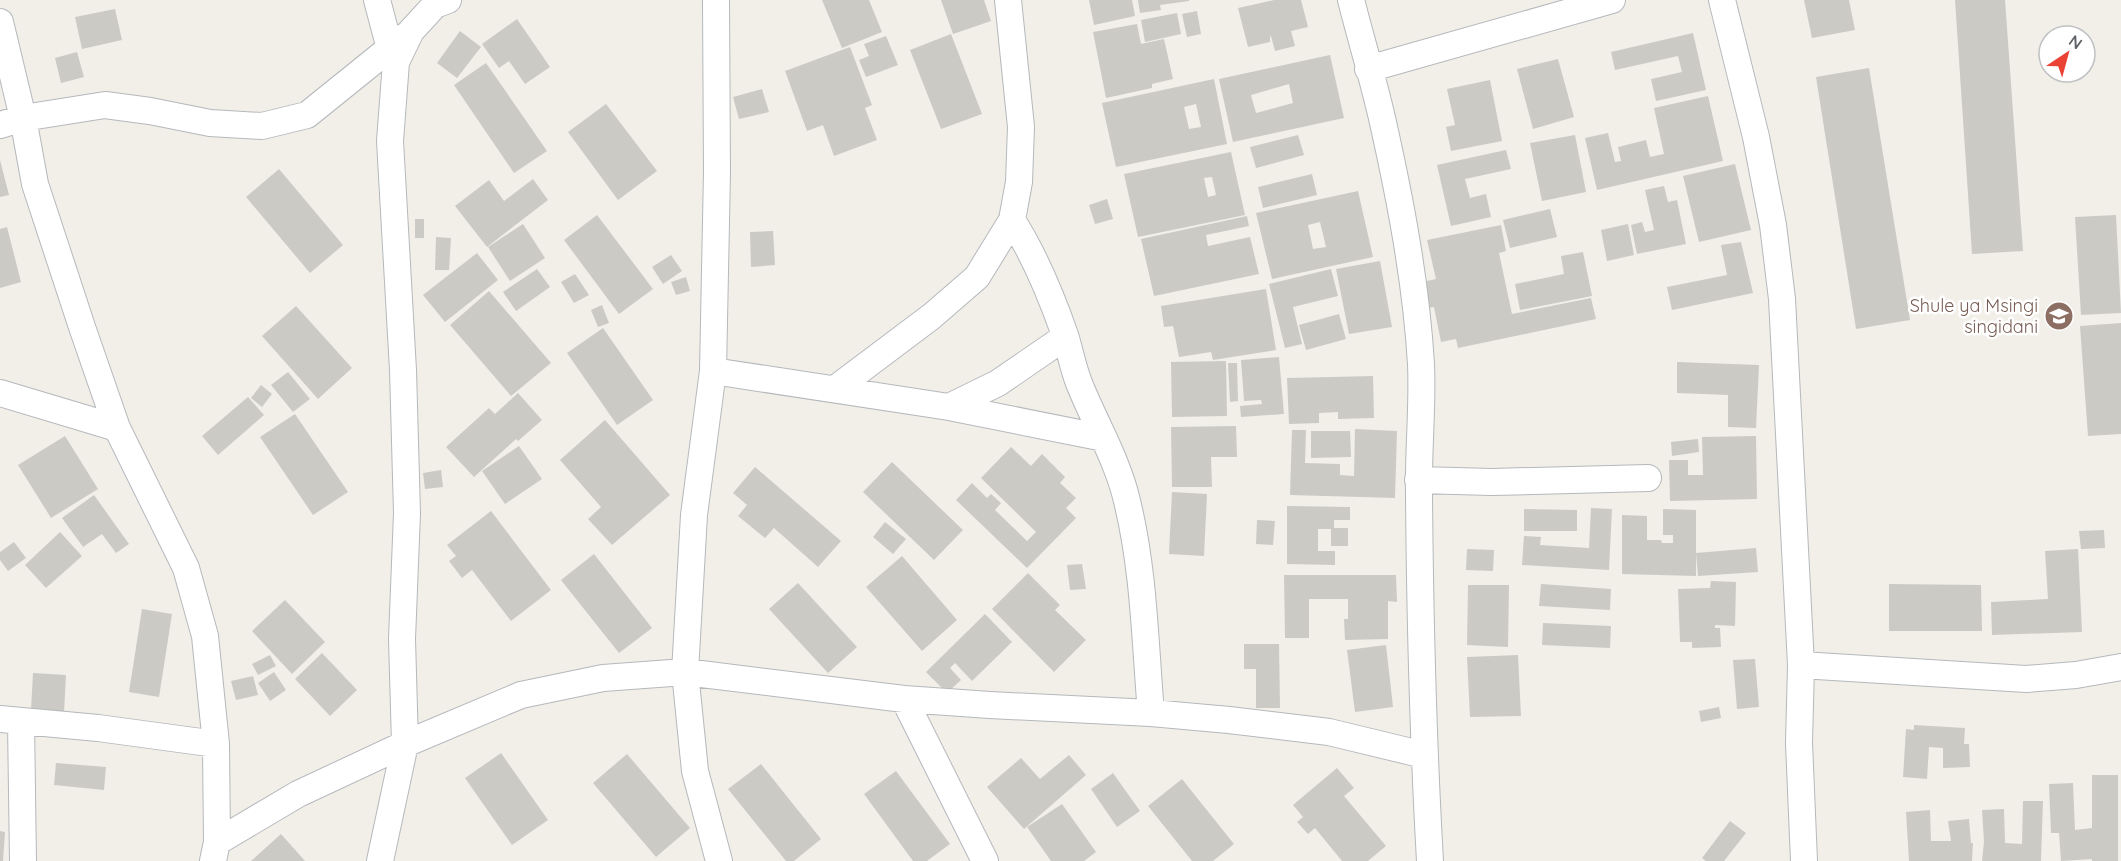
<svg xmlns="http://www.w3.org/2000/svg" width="2121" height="861" font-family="Quicksand,sans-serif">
<rect width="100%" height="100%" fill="#f1efe8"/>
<!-- building -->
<path fill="#cccac5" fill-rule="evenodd" d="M822,0h47l13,32 -40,16z
M941,0h43l7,21 -38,13z
M1089,0h43l3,16 -41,9z
M1138,0h51v1l-29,4 1,5 -21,3z
M1274,0h27l7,27 -17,4 4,15 -20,5 -4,-15 -1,1v5l-22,5 -10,-39z
M1804,0h45l6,30 -43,8z
M1955,0h50l18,251 -51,3z
M115,9l7,31 -40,9 -7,-32z
M1197,11l4,23 -14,3 -5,-23z
M1177,13l4,21 -36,8 -4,-22z
M517,19l33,48 -25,17 -16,-23 -10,7 -17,-24z
M1137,24l4,20 23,-5 9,40 -21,5v4l-46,10 -13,-66z
M460,31l21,16 -24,31 -20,-15z
M1693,33l13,57 -50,11 -5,-22 31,-7 -4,-16 -63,14 -4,-18z
M951,34l31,80 -41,15 -31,-79z
M886,36l12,29 -32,12 -7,-17 10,-4 -5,-12z
M850,47l22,58 -7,3 12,32 -43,16 -11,-31 -16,6 -22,-60z
M77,52l7,25 -23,6 -6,-25z
M1330,55l14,63 -111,24 -14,-63zM1289,84l4,19 -37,10 -5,-18z
M1558,59l16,58 -41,12 -16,-60z
M486,63l61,88 -33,22 -60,-88z
M1869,68l41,252 -54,9 -40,-252z
M1214,79l13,65 -111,23 -14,-64zM1196,104l5,23 -12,2 -5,-22z
M1490,80l12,61 -51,10 -5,-24 9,-2 -8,-36z
M762,89l7,23 -30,7 -6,-22z
M1708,96l15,65 -126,29 -12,-52 23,-5 7,29 6,-1 -3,-14 28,-7 4,17 14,-3 -10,-46z
M606,104l51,67 -39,29 -50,-68z
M1298,135l6,20 -48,13 -6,-21z
M1575,135l11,57 -44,9 -12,-58z
M1506,150l5,19 -46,10 5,19 16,-4 5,23 -40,9 -14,-61z
M1231,152l14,63 -107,22 -14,-63zM1212,177l4,18 -8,2 -4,-19z
M0,160l9,35 -9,2z
M1735,164l16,66 -52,12 -16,-66z
M279,169l64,76 -33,28 -64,-76z
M1312,174l5,21 -54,13 -5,-21z
M533,179l15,21 -61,47 -32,-41 34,-26 15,21z
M1664,186l4,16 9,-2 9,44 -49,10 -6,-29 11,-3 3,10 9,-2 -9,-40z
M1358,191l15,66 -101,22 -16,-66zM1320,222l6,25 -13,2 -5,-24z
M1107,199l6,20 -18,5 -6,-19z
M1550,209l7,28 -47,11 -7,-28z
M597,215l56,74 -34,25 -55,-74z
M2116,215l5,98 -40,2 -6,-98z
M1247,216l2,10 -43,9 2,11 42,-9 9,37 -105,22 -13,-57z
M415,219h9v19h-9z
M523,224l22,34 -35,23 -22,-34z
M1628,224l6,31 -27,6 -6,-31z
M1501,225l5,26 -7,2 13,61 79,-16 5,21 -138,29 -2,-9 -15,3 -7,-35 -6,1 -6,-26 14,-3 -9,-39z
M7,227l14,55 -21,6v-59z
M773,231l2,34 -24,2 -1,-35z
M436,237l15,1 -2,32h-14z
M1741,242l12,51 -81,17 -5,-23 60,-12 -6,-30z
M1583,252l9,44 -72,14 -5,-26 49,-10 -3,-18z
M477,253l21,27 -53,42 -22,-27z
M671,255l11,16 -19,13 -11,-17z
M1380,261l12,66 -43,7 -13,-65z
M537,269l13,18 -34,24 -13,-19z
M1331,269l7,27 -45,11 9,37 -17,4 -16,-64z
M575,274l14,21 -15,8 -13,-21z
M686,277l4,14 -14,4 -5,-13z
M1266,289l10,61 -63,10 -2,-8 -32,5 -6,-31 -9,1 -3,-21z
M489,291l62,72 -40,33 -61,-71z
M602,305l7,18 -11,4 -7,-17z
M296,306l56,62 -34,31 -56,-63z
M1339,314l7,25 -40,11 -7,-25z
M2121,323v111l-33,2 -8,-110z
M603,328l50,72 -36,25 -50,-72z
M1279,357l5,57 -43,3 -1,-11 22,-2 -1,-4 -17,1 -3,-41z
M1226,361l1,55 -55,1 -1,-55z
M1677,362l82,3 -3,63 -28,-1v-32l-51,-2z
M1228,363h9l1,38 -8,1z
M288,372l22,27 -17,13 -22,-27z
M1373,376l1,42 -36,1v-7l-19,1v10l-30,1 -2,-46z
M261,385l11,9 -10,13 -11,-9z
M518,393l24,27 -24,21 -2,-2 -42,38 -28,-30 43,-39 6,6z
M248,397l16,18 -46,40 -16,-19z
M295,414l53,78 -35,23 -53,-78z
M605,420l65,75 -58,50 -24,-26 13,-12 -41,-47z
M1236,426l1,31h-26l1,30h-40l-1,-60z
M1355,429l42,2 -2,67 -105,-3 2,-65h14l-1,33 35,1v11l14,1z
M1311,431h39l1,26 -40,1z
M65,436l33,53 -47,29 -33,-53z
M1756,436l1,63 -87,2 -1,-41h19v15h15l-1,-38z
M1698,439l1,13 -27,4 -1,-14z
M519,446l23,33 -37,25 -23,-33z
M1011,447l20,19 11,-12 23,23 -5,6 16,15 -10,10 10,10 -49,50 -71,-68 16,-17 15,15 4,-4 10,9 -6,7 32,31 9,-9 -55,-54z
M892,462l71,68 -29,30 -71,-68z
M755,467l86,74 -23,26 -44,-39 -9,10 -27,-22 9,-11 -14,-12z
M441,470l2,17 -18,2 -2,-16z
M1172,492l35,2 -3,62 -35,-2z
M94,495l35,49 -13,9 -14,-19 -19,13 -21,-29z
M1287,506l63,1v13h-16v8h14v18h-17v-17h-13v22h17v14l-48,-1z
M1591,508l21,1 -3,61 -87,-5 2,-29 17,1 -1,8 49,3z
M1524,509l53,1v21h-53z
M1663,509l33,1v66l-74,-2v-59l25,1v24h14l1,3h11v-8h-10z
M491,511l60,79 -40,31 -39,-51 -10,8 -13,-17 7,-5 -9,-11z
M1257,520l18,1 -2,24 -17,-1z
M885,522l21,17 -13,15 -20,-17z
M2104,530l1,18 -24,1 -2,-18z
M60,532l22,24 -36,32 -21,-23z
M14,542l12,16 -18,13 -8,-11v-8z
M1756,548l2,24 -60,4 -2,-23z
M1467,549l27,1 -1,21 -27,-1z
M2078,549l4,83 -90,3 -1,-33 57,-3 -3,-48z
M594,554l58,74 -33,25 -58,-73z
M902,556l55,64 -35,31 -56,-64z
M1082,564l4,25 -16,1 -3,-25z
M1028,573l32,32 -5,5 31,30 -32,32 -62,-63z
M1284,575h112l1,27 -9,-1v38l-43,1 -1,-21h4v-20h-39v39h-24z
M1711,581l25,1 -1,44 -20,-1v3h5l1,19 -29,1v-6h-12l-2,-53 32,-1z
M798,583l59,64 -29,26 -59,-64z
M1541,584l70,5 -1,21 -71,-4z
M1889,584l92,1 1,46h-93z
M1468,585h41l-1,62 -41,-2z
M285,600l40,42 -33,32 -40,-43z
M142,609l30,5 -13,83 -30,-5z
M985,614l27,28 -40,39 -17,-18 -5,5 11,12 -14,13 -21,-21z
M1543,623l68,3 -1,22 -68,-3z
M1244,644h35l1,64h-24v-39h-12z
M1386,645l7,62 -38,5 -8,-62z
M322,653l35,37 -27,26 -35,-37z
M270,655l6,11 -18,9 -6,-11z
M1518,655l3,61 -51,1 -3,-60z
M1755,659l4,48 -22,2 -4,-49z
M274,672l12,18 -16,11 -12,-18z
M33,673l33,2 -2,38 -33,-3z
M253,676l5,19 -22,5 -5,-19z
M1719,707l2,11 -20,4 -2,-11z
M1914,725l51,3 -1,16h5l1,23 -27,1v-20l-14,-1 -2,32 -24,-2 3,-48 8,1z
M501,753l47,67 -36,25 -47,-67z
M627,754l63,74 -34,29 -63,-74z
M1069,755l17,20 -62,54 -37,-42 34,-29 19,21z
M56,763l50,4 -2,23 -50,-5z
M761,764l60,75 -27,22h-8l-58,-72z
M1337,768l17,20 -10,8 42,50 -18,15h-26l-27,-33 -7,6 -11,-12 6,-5 -10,-12z
M896,771l54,73 -23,17h-14l-49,-67z
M1113,773l27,38 -23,16 -26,-38z
M2092,775h26v86h-26v-2l-31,2 -2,-28h-8l-2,-49 24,-1 2,47 17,-2z
M1182,779l52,65 -21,17h-21l-44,-55z
M2023,801h20l-2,60h-59l2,-19 -2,-32 22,-1 1,34 17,1z
M1062,804l34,48 -12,9h-33l-24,-34z
M1930,810l1,31h20l-3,-20 21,-2 2,24h2l-1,18h-63l-3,-49z
M1730,821l16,12 -22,28h-18l-4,-3z
M0,831l5,1 -2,29h-3z
M281,834l24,27h-54z"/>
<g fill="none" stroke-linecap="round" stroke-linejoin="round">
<!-- street casing -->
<g stroke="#b5b8bc" stroke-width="28">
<path id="street" d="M377,0l13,49
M716,0l1,172 -4,199 -19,144 -9,157 10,99 24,90
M1351,0c10,39 22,79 31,118 18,80 34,163 39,246 2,43 -3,87 -2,131 1,122 4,244 11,366
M1722,0l34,137 17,88 9,74 19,366 -2,78 5,118
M0,22l23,96 12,66 47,143 35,101 69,140 19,68 11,108 1,98 -4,19
M1368,69l244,-69
M0,125l23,-7 82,-13 45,6 60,12 52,3 45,-11 98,-79
M1012,220c23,36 39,75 53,115 5,16 8,33 14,48 15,38 39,78 48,118 17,69 18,141 24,212
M713,371l236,36 155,31
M835,389l97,-73 45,-39 35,-57 7,-38 2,-55 -13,-127
M0,393l117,35
M949,407l49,-24 67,-46
M1418,480l74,2 156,-4
M1801,665l225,14 50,-4 45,-8
M904,699l81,162
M0,719l98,9 118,16
M21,722l2,139
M217,842l81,-48 107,-50 116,-49 82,-17 82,-6 219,27 86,6 161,8 78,7 100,12 95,23
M380,861l25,-117 -3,-105 5,-126 -4,-143 -13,-229 6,-79 15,-31 24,-26 13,-5"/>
</g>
<!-- street -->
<use href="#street" stroke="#fff" stroke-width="26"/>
</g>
<!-- icons -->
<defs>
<g id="school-disc" transform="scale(1.5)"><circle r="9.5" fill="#8d6e63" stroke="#fff"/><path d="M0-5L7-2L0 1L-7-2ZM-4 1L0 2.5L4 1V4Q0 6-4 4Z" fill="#fff"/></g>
</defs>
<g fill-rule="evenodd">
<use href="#school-disc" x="2059" y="316"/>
</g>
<g text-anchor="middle" stroke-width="5" stroke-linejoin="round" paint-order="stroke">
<!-- education labels -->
<g font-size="18" fill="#785e54" stroke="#fff" text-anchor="end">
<text x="2038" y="312">Shule ya Msingi<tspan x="2038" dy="21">singidani</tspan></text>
</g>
</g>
<!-- north arrow -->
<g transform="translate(2067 54) rotate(36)"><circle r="28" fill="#ffffff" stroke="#bfc1c3" stroke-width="1.5"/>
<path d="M0-4.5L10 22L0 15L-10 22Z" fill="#ea4335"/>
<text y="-9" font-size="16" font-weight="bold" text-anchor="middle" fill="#5f6368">N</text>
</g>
</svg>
